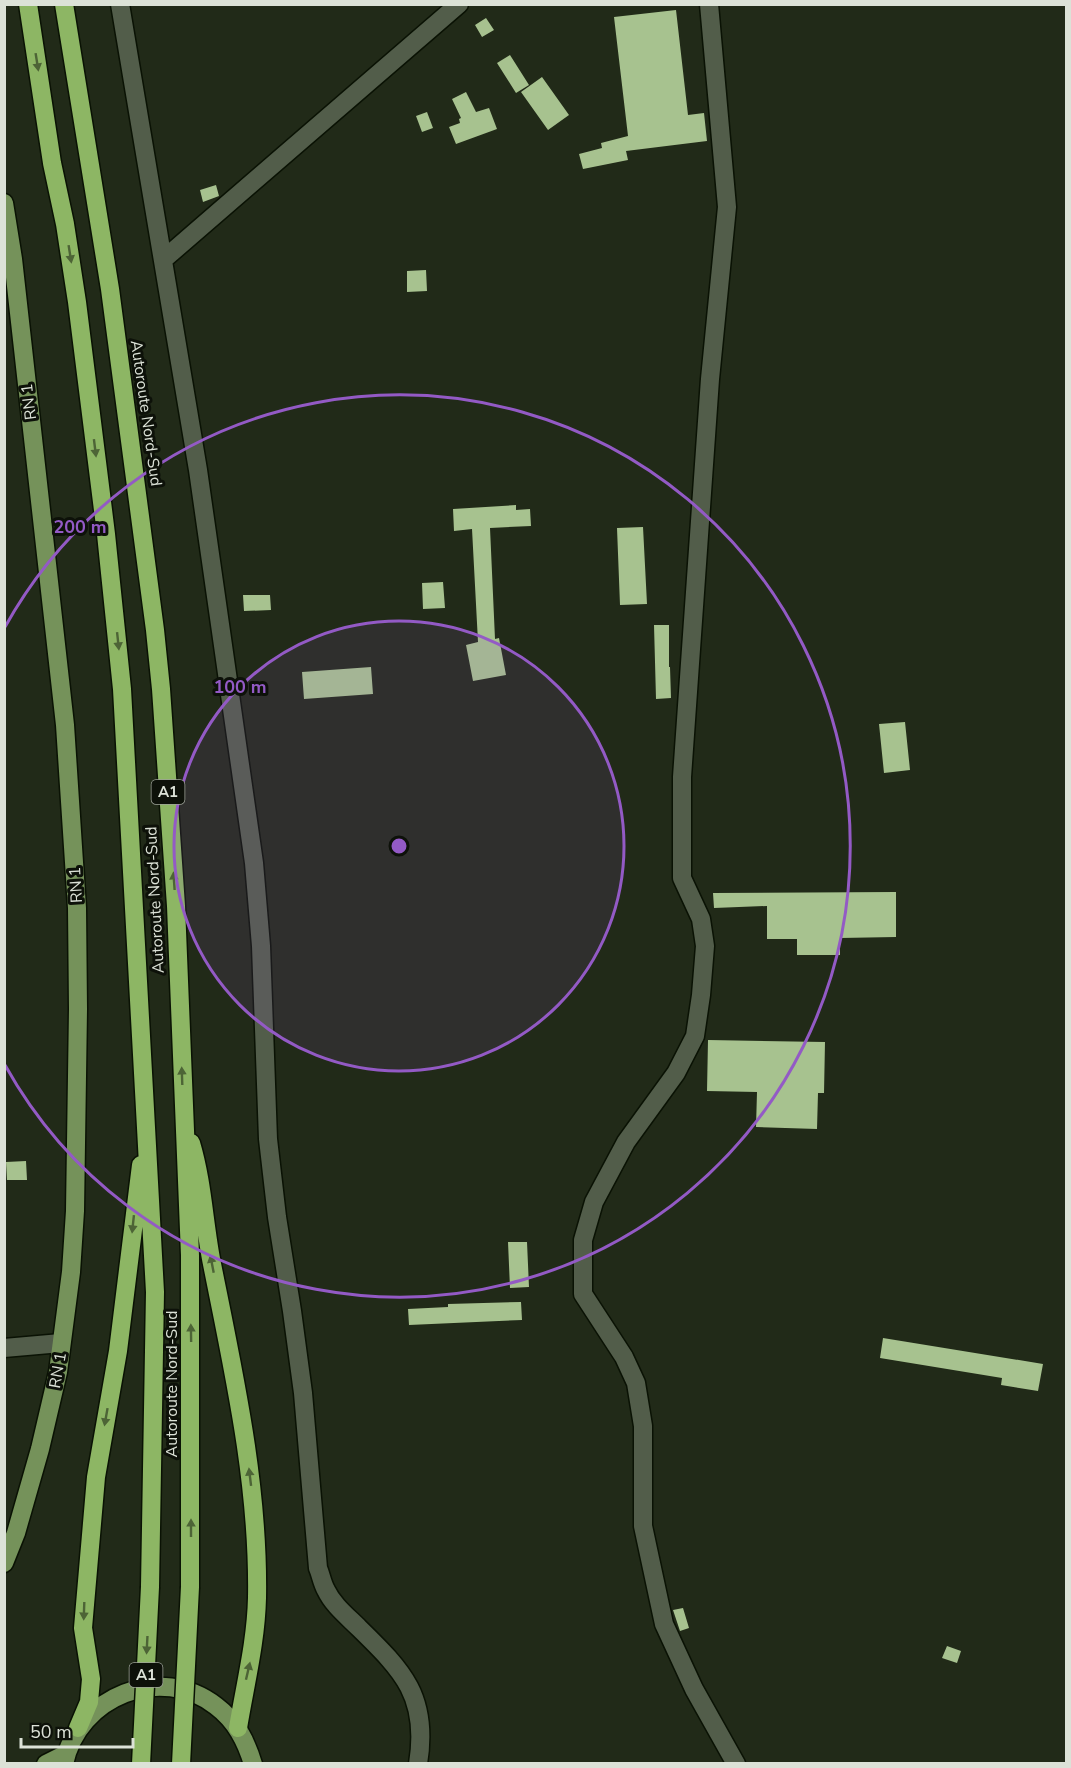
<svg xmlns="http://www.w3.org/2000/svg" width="1071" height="1768" font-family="'Nunito Sans',sans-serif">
<rect width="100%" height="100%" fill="#212a18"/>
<!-- building -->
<path fill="#a7c28f" d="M676,10l12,105 16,-2 3,28 -81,10 2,9 -45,9 -4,-15 23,-6 -1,-5 27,-7 -14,-119z
M486,18l8,12 -12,7 -7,-12z
M510,55l19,30 -13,8 -19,-30z
M542,77l27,38 -21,15 -27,-38z
M466,92l10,20 13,-4 8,21 -41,15 -7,-17 11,-4 -1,-4 2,-1 -9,-19z
M427,112l6,16 -11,4 -6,-16z
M216,185l3,11 -16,6 -3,-12z
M426,270l1,21 -20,1v-21z
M516,505v5l14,-1 1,17 -41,2 5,111 4,-1 7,37 -33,6 -7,-36 12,-3 -6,-113 -18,2 -1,-22z
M643,527l4,77 -27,1 -3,-77z
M443,582l2,26 -22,1 -1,-26z
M243,595h27l1,15 -27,1z
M654,625h15v42h1l1,31 -15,1z
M371,667l2,27 -69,5 -2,-27z
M905,722l5,48 -26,3 -5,-49z
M896,892v45l-56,1v17h-43v-16h-30v-33l-53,2 -1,-15z
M708,1040l117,2 -1,51h-6l-1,36 -61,-2 1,-35 -50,-1z
M26,1161l1,19h-20l-1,-18z
M508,1242h19l2,45 -19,1z
M521,1302l1,18 -113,5 -1,-16 40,-2v-3z
M883,1338l160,26 -5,27 -37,-6 1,-7 -122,-20z
M683,1608l6,20 -9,3 -7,-21z
M947,1646l14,5 -4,12 -15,-5z"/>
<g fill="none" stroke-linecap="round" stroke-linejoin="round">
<!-- minor casing -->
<g stroke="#0a1204" stroke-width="21">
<path id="minor" d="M120,4l78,466 56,393 7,83 7,193 9,78 15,94 11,82 15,175c3,7 4,15 8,22 7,15 21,26 33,38 44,43 70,69 59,136
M709,4l18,203 -17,172 -28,398v101l19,41 4,27 -4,49 -6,41 -19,37 -50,69 -32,60 -11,38v54l41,63 12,26 7,43v100l21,98 30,65 42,75
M164,259l295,-255
M4,1348l57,-5"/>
</g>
<!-- major casing -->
<g stroke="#0a1204" stroke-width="21">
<path id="major" d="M4,203l9,56 52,466 12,183 1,101 -3,202 -4,61 -13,100 -18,77 -24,84 -12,30
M46,1764l20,-10
M64,1764c14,-68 97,-101 152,-58 20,15 30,35 37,58"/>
</g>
<!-- highway casing -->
<g stroke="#0a1204" stroke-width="21">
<path id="highway" d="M28,4l24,159 13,61 12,78 29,232 16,155 33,603 -5,295
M64,4l46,285 45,341 6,59 15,217 14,349v332
M191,1143c12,40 13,81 21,121 22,110 47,221 45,334 -1,44 -12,87 -19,130
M78,1728l11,-26 2,-23 -8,-51 13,-151 22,-126 23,-186"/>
</g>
<!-- minor -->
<use href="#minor" stroke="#525d4a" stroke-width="18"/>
<!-- major -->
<use href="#major" stroke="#75925a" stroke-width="18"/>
<!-- highway -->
<use href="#highway" stroke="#8db664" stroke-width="18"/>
<!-- highway-bridge casing -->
<g stroke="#0a1204" stroke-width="21" stroke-linecap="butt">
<path id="highway-bridge" d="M141,1764l9,-177
M181,1764l9,-177"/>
</g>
<!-- highway-bridge -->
<use href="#highway-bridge" stroke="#8db664" stroke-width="18"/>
</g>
<!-- one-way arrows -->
<defs><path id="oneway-solid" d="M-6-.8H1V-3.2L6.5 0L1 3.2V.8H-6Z" transform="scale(1.5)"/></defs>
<g fill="#4d6436">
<use href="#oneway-solid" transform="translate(37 62) rotate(81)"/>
<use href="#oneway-solid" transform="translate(70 254) rotate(81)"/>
<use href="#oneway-solid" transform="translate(95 448) rotate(83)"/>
<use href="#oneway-solid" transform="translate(118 641) rotate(84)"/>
<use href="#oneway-solid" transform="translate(174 881) rotate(-94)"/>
<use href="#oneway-solid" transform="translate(182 1076) rotate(-92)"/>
<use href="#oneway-solid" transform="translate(133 1224) rotate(96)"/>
<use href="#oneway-solid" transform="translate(212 1264) rotate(-101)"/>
<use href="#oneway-solid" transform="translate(191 1333) rotate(-91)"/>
<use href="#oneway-solid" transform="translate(106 1417) rotate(100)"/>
<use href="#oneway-solid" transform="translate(250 1477) rotate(-97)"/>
<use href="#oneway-solid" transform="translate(191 1528) rotate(-90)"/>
<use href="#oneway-solid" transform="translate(84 1611) rotate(92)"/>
<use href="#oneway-solid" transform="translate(147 1645) rotate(93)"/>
<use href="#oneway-solid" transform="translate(248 1671) rotate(-77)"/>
</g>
<!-- distance rings -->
<circle cx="399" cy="846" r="225" fill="#935ac5" fill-opacity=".12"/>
<g fill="none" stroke="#935ac5" stroke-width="3">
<circle cx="399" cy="846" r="225"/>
<path d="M5 627A451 451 0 1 1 5 1065"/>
</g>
<g text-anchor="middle" stroke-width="6" stroke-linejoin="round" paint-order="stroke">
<!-- shield labels -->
<g fill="#0d1109" stroke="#9ea399" stroke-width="1.5">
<rect x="151.5" y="780" width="33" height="24" rx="4.5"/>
<rect x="129.5" y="1663" width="33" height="24" rx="4.5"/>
</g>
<g font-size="15" font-weight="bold" fill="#dce2d7">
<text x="168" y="797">A1</text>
<text x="146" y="1680">A1</text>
</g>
<!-- street labels -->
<g font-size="16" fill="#dce2d7" stroke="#0d1109">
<text transform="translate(28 402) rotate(-97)" y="6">RN 1</text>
<text transform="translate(147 413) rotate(82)" y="6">Autoroute Nord-Sud</text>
<text transform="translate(75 885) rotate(-93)" y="6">RN 1</text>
<text transform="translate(154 900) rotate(-93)" y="6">Autoroute Nord-Sud</text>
<text transform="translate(57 1370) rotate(-80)" y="6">RN 1</text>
<text transform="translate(171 1384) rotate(-90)" y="6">Autoroute Nord-Sud</text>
</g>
</g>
<circle cx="399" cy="846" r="9" fill="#935ac5" stroke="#0d1109" stroke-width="3"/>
<g font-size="18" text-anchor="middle" font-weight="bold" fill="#935ac5" stroke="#0d1109" stroke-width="6" stroke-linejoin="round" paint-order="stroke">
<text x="80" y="533">200 m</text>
<text x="240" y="693">100 m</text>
</g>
<!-- border -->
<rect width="1071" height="1768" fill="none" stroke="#dce2d7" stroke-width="12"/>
<!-- scale -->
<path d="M21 1738v9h112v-9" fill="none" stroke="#dce2d7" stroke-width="3"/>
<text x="30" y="1738" font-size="18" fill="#dce2d7" stroke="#0d1109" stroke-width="4.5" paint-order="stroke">50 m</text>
</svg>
